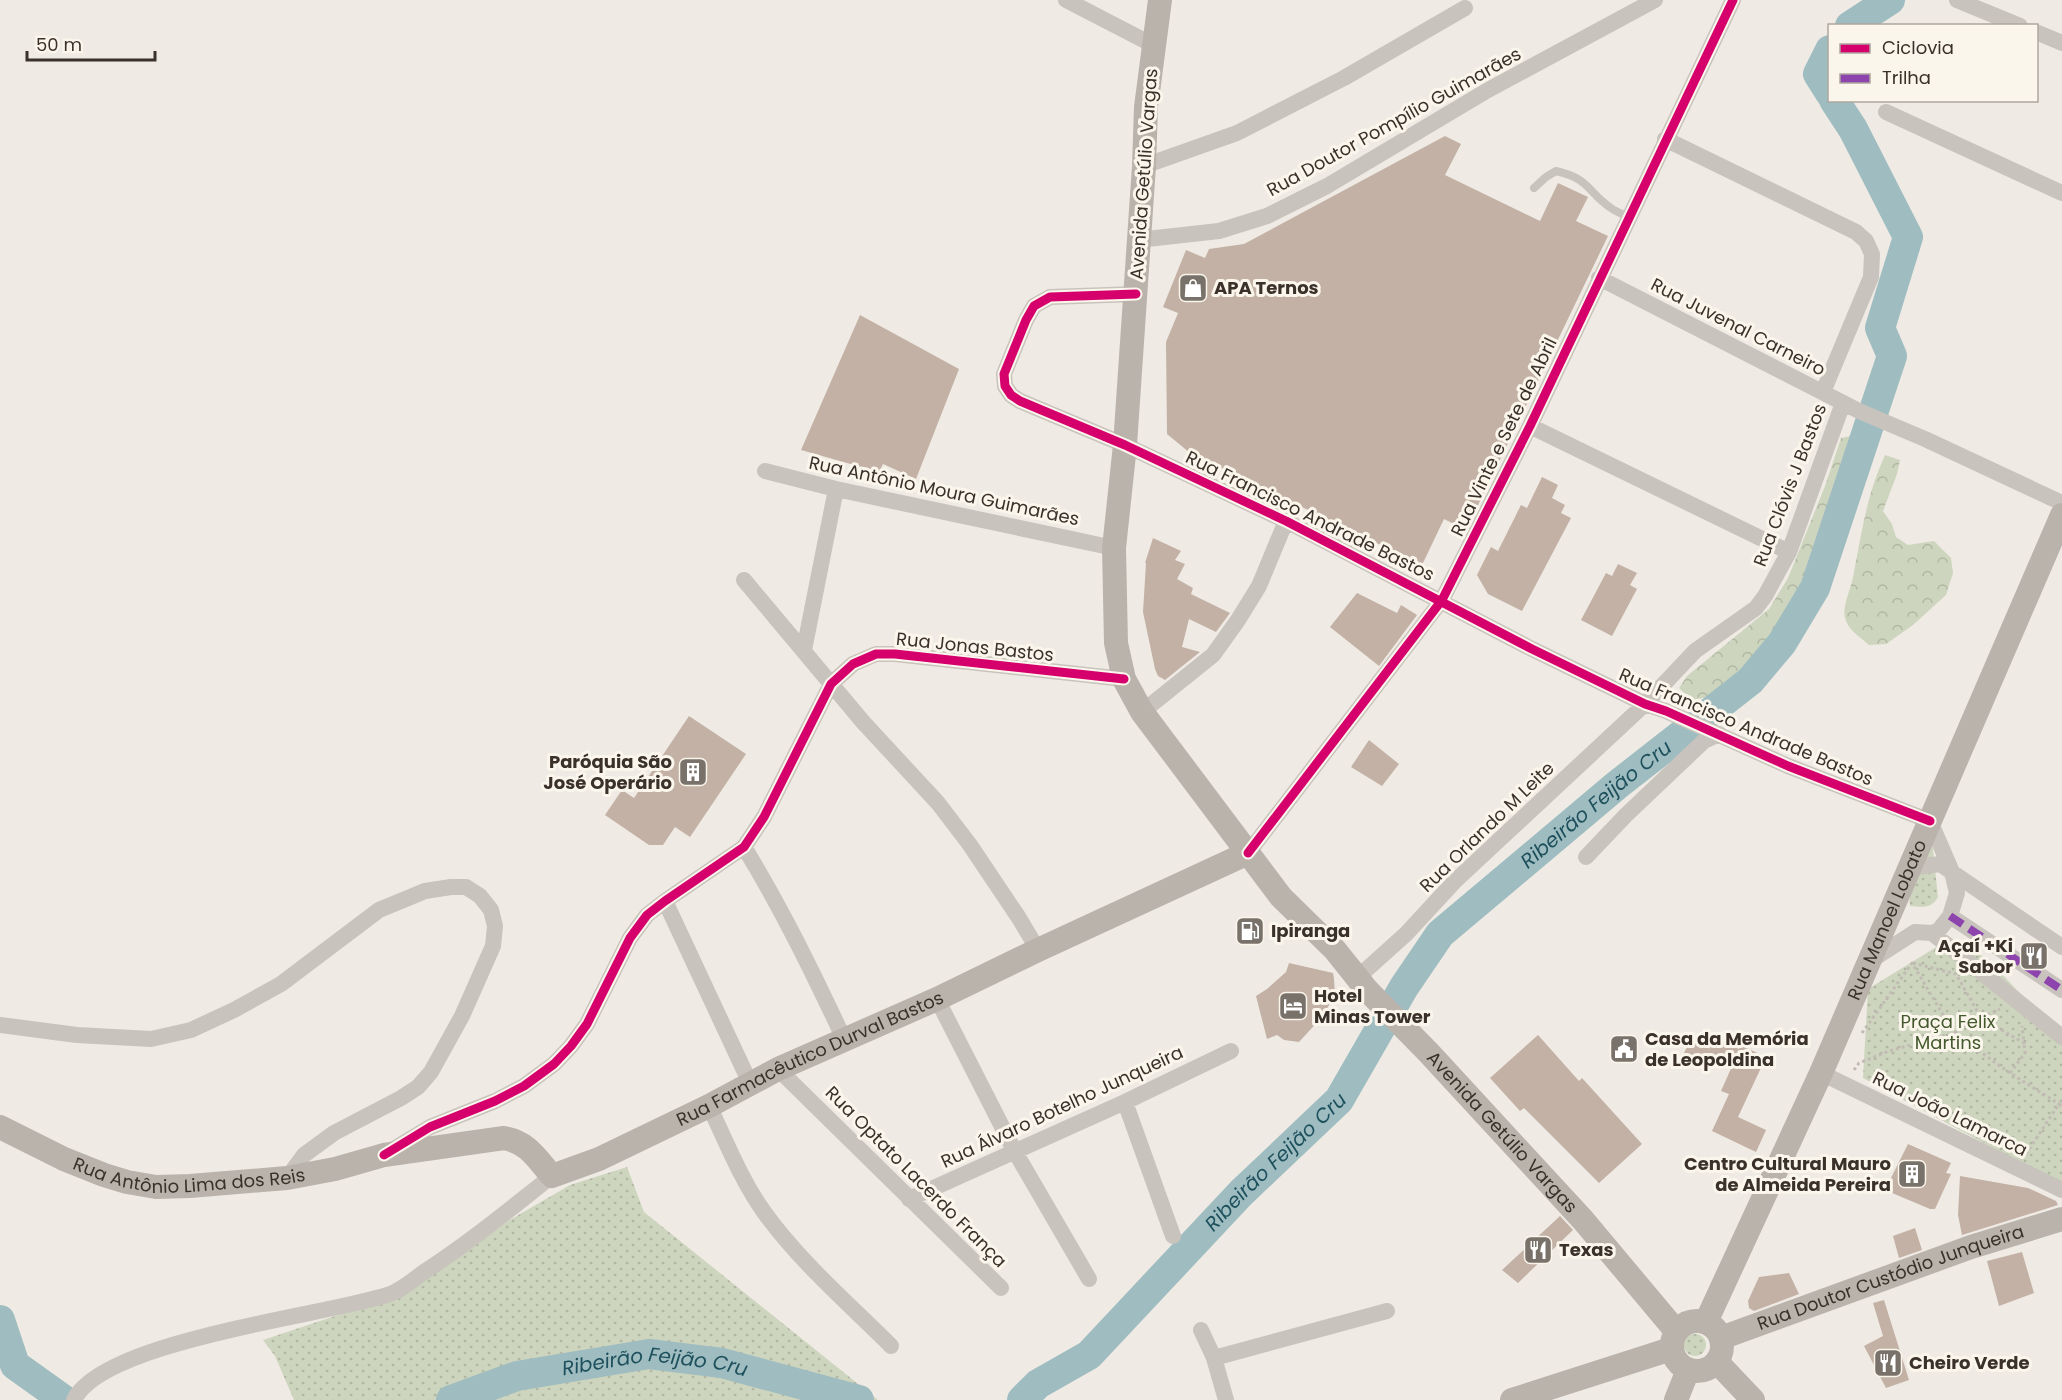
<svg xmlns="http://www.w3.org/2000/svg" width="2062" height="1400" font-family="Poppins,sans-serif">
<defs>
<pattern id="forest-crowns" width="20" height="18" patternUnits="userSpaceOnUse" patternTransform="scale(1.5)"><rect width="20" height="18" fill="#cdd5be"/><path d="M2 6a3 3 0 1 1 6 0M12 15a3 3 0 1 1 6 0" fill="none" stroke="#b1b7a3"/></pattern>
<pattern id="park-dots" width="8" height="8" patternUnits="userSpaceOnUse" patternTransform="scale(1.5)"><rect width="8" height="8" fill="#cdd5be"/><path d="M2 2h.1M6 6h.1" fill="none" stroke="#b1b7a3" stroke-width="1.8" stroke-linecap="round"/></pattern>
</defs>
<rect width="100%" height="100%" fill="#efebe4"/>
<!-- forest -->
<path fill="url(#forest-crowns)" d="M1856,435l3,7 -39,108 -10,35 -31,52 -21,28 -26,22 -17,9 -24,4 -12,-12 8,-12 82,-67 19,-31 37,-92 16,-48z
M1885,455l15,5 -3,14 -14,37 9,13 4,13 12,8 26,-4 17,17 2,15 -7,22 -33,30 -27,19 -17,1c-9,-8 -21,-15 -24,-27 -3,-12 6,-29 8,-41 9,-45 13,-80 32,-122z"/>
<!-- park -->
<path fill="url(#park-dots)" d="M1932,841l6,56c-7,12 -15,10 -28,9l-2,-28z
M1951,938l7,5 4,-1 30,21 -1,3 8,5 63,67v145l-41,-20 -158,-85 5,-89z
M627,1167l17,45 234,188h-584l-19,-44 -12,-16 141,-47 104,-72 62,-36z
M1684 1345a11 11 0 1 1 22 0a11 11 0 1 1-22 0Z"/>
<g fill="none" stroke-linecap="round" stroke-linejoin="round">
<!-- river -->
<g stroke="#9fbdc1" stroke-width="30">
<path d="M1850,26l40,-26"/>
<path d="M1830,50l-12,24 12,19"/>
<path d="M0,1320l15,45 49,35"/>
<path id="s1" d="M451,1400l66,-24 132,-22 73,9 137,37"/>
<path id="s2" d="M1022,1400l16,-16 51,-29 152,-162 98,-93 65,-113 36,-53 177,-149 133,-104 32,-38 33,-55 77,-232 -12,-28 28,-91 -55,-108 -19,-29"/>
</g>
</g>
<!-- building -->
<path fill="#c3b1a5" d="M1445,136l16,8 -16,31 95,46 18,-38 30,14 -12,24 32,15 -142,294 -22,-11 -22,46 -232,-112 -23,-19 -1,-92 12,-29 -15,-6 23,-57 19,8 4,-9 35,-5z
M860,315l99,54 -43,110 -33,-15 -4,8 -78,-22z
M1542,477l16,8 -6,13 13,7 -4,8 10,5 -49,93 -34,-17 -11,-19 14,-28 7,4 23,-46 6,3z
M1153,538l28,13 -6,9 10,4 -8,15 16,9 -2,6 39,19 -14,19 -27,-13 -7,28 18,5 -35,28 -7,-4 -3,-7 -12,-57 3,-49h-1z
M1618,564l19,9 -7,12 7,4 -25,47 -31,-16 25,-47 6,3z
M1357,593l40,20 4,-8 16,10 -38,51 -49,-39z
M689,716l57,38 -56,83 -15,-10 -12,18h-14l-44,-30 17,-25 12,8z
M1369,740l30,24 -17,22 -31,-19z
M1289,963l44,10 1,6 1,16 -13,22 -23,25 -15,-2 -7,-5 -10,4 -11,-43 11,-7 19,-17z
M1538,1035l41,46 3,-3 60,66 -43,39 -75,-75 -4,3 -30,-33z
M1692,1037l18,9 -6,16 -20,-9z
M1715,1038l24,11 1,-4 26,12 -28,60 28,13 -10,22 -44,-21 17,-37 -8,-3 12,-27 -26,-11z
M1908,1144l43,19 -5,10 5,1 -16,35h-5l-45,-19z
M1960,1176l68,12 28,13 2,4 -96,30 -4,-20z
M1560,1216l13,14 -55,53 -16,-13z
M1915,1228l7,22 -23,8 -6,-22z
M2022,1252l12,41 -35,13 -12,-45z
M1789,1273l10,21 -45,17 -5,-3 -1,-7 11,-24z
M1884,1300l25,80 -23,8 -22,-42 19,-10 -10,-33z"/>
<g fill="none" stroke-linecap="round" stroke-linejoin="round">
<!-- path -->
<path stroke="#c1bbb4" stroke-width="3" stroke-dasharray="3 3" stroke-linecap="butt" d="M1913,963l43,11 25,44 19,-9
M1862,1033l50,-70 42,70 27,-15 43,25 -2,-17
M1854,1070l5,-7 30,-12 65,-18 56,40 49,31 3,-4
M2010,1073l15,-20 -1,-9
M2026,1154l33,-50 3,3"/>
<!-- lane -->
<path stroke="#c8c3bc" stroke-width="8" d="M1534,188l12,-11 10,-6c35,8 31,21 55,37 5,4 12,6 18,9"/>
<!-- street -->
<path stroke="#c8c3bc" stroke-width="16" d="M1066,0l87,45
M1957,0l63,26
M2036,32l26,11
M1886,112l176,81
M1665,139l191,93 10,9 6,13 -1,23 -48,115
M1144,166l93,-33 107,-55 121,-70
M1138,240l81,-9 48,-15 60,-30 161,-96 167,-90
M1599,278l260,133 66,28 137,64
M1136,294l-86,3 -16,9 -8,14 -22,54 1,12 6,9 9,6 105,44 161,76 246,128 113,55 21,7 122,55 142,55 22,51 5,21 -7,23 -11,14 -7,3 -17,-1 -45,29
M1530,426l259,126
M765,471l71,18 278,59
M744,580l119,142 75,81 32,42 49,73 19,32
M804,650l32,-161
M1142,712l71,-57 25,-35 21,-34 27,-65
M744,847c38,62 69,126 100,192
M1248,853l194,-253 88,-174 203,-426
M1586,857l40,-42 78,-74 15,-7
M1905,877l12,-10 23,-3 122,83
M665,901l85,182
M1950,916l112,74
M1932,933l130,104
M1357,978l49,-44 48,-52 191,-178 50,-53 61,-43 9,-12 24,-44 54,-149
M937,999l77,151 75,129
M0,1025l77,10 74,4 40,-9 43,-20 47,-26 98,-74 46,-19 26,-4h15l14,9 11,14 4,16 -2,20 -31,70 -31,56 -13,15 -17,11 -67,35 -30,22 -17,23
M778,1069l223,219
M1821,1073l241,117
M1125,1102l48,134
M709,1106c17,35 32,74 55,106 36,50 84,91 127,134
M392,1150l38,-23 65,-26 29,-15 30,-22 17,-18 16,-22 43,-86 17,-23 18,-14 79,-54 20,-30 67,-133 22,-20 23,-10h19l229,25
M909,1199l216,-97 106,-51
M1201,1330l13,28 12,42
M1214,1358l173,-47
M74,1400c29,-60 251,-84 316,-106 12,-4 24,-15 34,-22 45,-29 86,-63 128,-96"/>
<!-- secondary -->
<g stroke="#b9b3ac" stroke-width="24">
<path id="s3" d="M1160,0l-14,107 -2,59 -19,279 -11,103 2,95 8,36 18,33 139,185 54,53 32,40 62,63 154,167 93,111"/>
<path id="s4" d="M0,1127l64,32 40,16 23,7 29,5 34,-1 97,-8 48,-9 49,-14 120,-17c25,5 32,20 48,38l47,-17 110,-53 69,-37 159,-70 101,-49 210,-97"/>
<circle cx="1697" cy="1346" r="25"/>
<path id="s5" d="M1706,1322l115,-249 241,-558"/>
<path id="s6" d="M1721,1338l250,-91 91,-28"/>
<path d="M1717,1362l36,38"/>
<path d="M1512,1400l159,-51"/>
<path d="M1676,1400l12,-30"/>
</g>
<!-- quiet -->
<path stroke="#8e44ad" stroke-width="8" stroke-dasharray="15 8" stroke-linecap="butt" d="M1950,916l112,74"/>
<!-- cycleway casing -->
<g stroke="#fbf6ec" stroke-width="13">
<path id="cycleway" d="M1136,294l-86,3 -16,9 -8,14 -22,54 1,12 6,9 9,6 105,44 161,76 246,128 113,55 21,7 122,55 142,55
M1248,853l194,-253 88,-174 203,-426
M384,1155l46,-28 65,-26 29,-15 30,-22 17,-18 16,-22 43,-86 17,-23 18,-14 79,-54 20,-30 67,-133 22,-20 23,-10h19l229,25"/>
</g>
<!-- cycleway -->
<use href="#cycleway" stroke="#d6006c" stroke-width="9"/>
</g>
<!-- icons -->
<defs>
<g id="shop-square" transform="scale(1.5)"><rect x="-9" y="-9" width="18" height="18" rx="4" fill="#79726b" stroke="#fbf6ec"/><path d="M-5-2.5h2.3a2.7 3.5 0 0 1 5.4 0H5L5.5 6h-11ZM-1.5-2.5h3a1.5 2.3 0 0 0-3 0Z" fill="#fff"/></g>
<g id="building-square" transform="scale(1.5)"><rect x="-9" y="-9" width="18" height="18" rx="4" fill="#79726b" stroke="#fbf6ec"/><path d="M-4-6H4V6H1V3H-1V6H-4ZM-2.5-4.3h1.7v1.8h-1.7ZM.8-4.3h1.7v1.8H.8ZM-2.5-1h1.7V.8h-1.7ZM.8-1h1.7V.8H.8Z" fill="#fff"/></g>
<g id="fuel-square" transform="scale(1.5)"><rect x="-9" y="-9" width="18" height="18" rx="4" fill="#79726b" stroke="#fbf6ec"/><path d="M-5.5-6h7V0h2V4h1.3V-2.5L3-4.5l.8-.8L6-3V5H2.5V1h-1V6h-7ZM-4.2-4.7v3.2H.2V-4.7Z" fill="#fff"/></g>
<g id="restaurant-square" transform="scale(1.5)"><rect x="-9" y="-9" width="18" height="18" rx="4" fill="#79726b" stroke="#fbf6ec"/><path d="M-5-6h1v4h1v-4h1v4h1v-4h1v5L-1.5 .5V6h-2V.5L-5-1ZM5-6V6H3V1.5H1.5Q1.5-4 5-6Z" fill="#fff"/></g>
<g id="hotel-square" transform="scale(1.5)"><rect x="-9" y="-9" width="18" height="18" rx="4" fill="#79726b" stroke="#fbf6ec"/><path d="M-6-4.5h1.5V1H6V5H4.5V3h-9V5H-6ZM-4 0a1.8 1.8 0 1 1 3.6 0ZM.5 0V-2.5h3Q6-2.5 6 0Z" fill="#fff"/></g>
<g id="civic-square" transform="scale(1.5)"><rect x="-9" y="-9" width="18" height="18" rx="4" fill="#79726b" stroke="#fbf6ec"/><path d="M-.6-6.5H3V-4.5H.6V-3L4-1V1h2V6H-6V1h2V-1L-.6-3ZM-1.2 2.5V6h2.4V2.5Z" fill="#fff"/></g>
</defs>
<g fill-rule="evenodd">
<use href="#shop-square" x="1193" y="288"/>
<use href="#building-square" x="693" y="772"/>
<use href="#fuel-square" x="1250" y="931"/>
<use href="#restaurant-square" x="2034" y="956"/>
<use href="#hotel-square" x="1293" y="1006"/>
<use href="#civic-square" x="1624" y="1049"/>
<use href="#building-square" x="1912" y="1174"/>
<use href="#restaurant-square" x="1538" y="1250"/>
<use href="#restaurant-square" x="1888" y="1363"/>
</g>
<g text-anchor="middle" stroke-width="6" stroke-linejoin="round" paint-order="stroke">
<!-- street labels -->
<g font-size="18" fill="#3a312a" stroke="#fbf6ec">
<text transform="translate(1394 122) rotate(-29)" y="6">Rua Doutor Pompílio Guimarães</text>
<text transform="translate(1144 174) rotate(-86)" y="6">Avenida Getúlio Vargas</text>
<text transform="translate(1738 327) rotate(27)" y="6">Rua Juvenal Carneiro</text>
<text transform="translate(1504 437) rotate(-64)" y="6">Rua Vinte e Sete de Abril</text>
<text transform="translate(1790 485) rotate(-69)" y="6">Rua Clóvis J Bastos</text>
<text transform="translate(944 491) rotate(12)" y="6">Rua Antônio Moura Guimarães</text>
<text transform="translate(1310 516) rotate(26)" y="6">Rua Francisco Andrade Bastos</text>
<text transform="translate(975 647) rotate(6)" y="6">Rua Jonas Bastos</text>
<text transform="translate(1746 727) rotate(23)" y="6">Rua Francisco Andrade Bastos</text>
<text transform="translate(1487 827) rotate(-44)" y="6">Rua Orlando M Leite</text>
<text dy="6" stroke="none"><textPath href="#s5" startOffset="441">Rua Manoel Lobato</textPath></text>
<text dy="6" stroke="none"><textPath href="#s4" startOffset="867">Rua Farmacêutico Durval Bastos</textPath></text>
<text transform="translate(1062 1107) rotate(-25)" y="6">Rua Álvaro Botelho Junqueira</text>
<text transform="translate(1950 1114) rotate(26)" y="6">Rua João Lamarca</text>
<text dy="6" stroke="none"><textPath href="#s3" startOffset="1274">Avenida Getúlio Vargas</textPath></text>
<text dy="6" stroke="none"><textPath href="#s4" startOffset="200">Rua Antônio Lima dos Reis</textPath></text>
<text transform="translate(916 1177) rotate(45)" y="6">Rua Optato Lacerdo França</text>
<text dy="6" stroke="none"><textPath href="#s6" startOffset="180">Rua Doutor Custódio Junqueira</textPath></text>
</g>
<!-- poi labels -->
<g font-size="18" font-weight="bold" fill="#3a312a" stroke="#fbf6ec" text-anchor="start">
<text x="1214" y="294">APA Ternos</text>
<text x="672" y="768" text-anchor="end">Paróquia São<tspan x="672" dy="21">José Operário</tspan></text>
<text x="1271" y="937">Ipiranga</text>
<text x="2013" y="952" text-anchor="end">Açaí +Ki<tspan x="2013" dy="21">Sabor</tspan></text>
<text x="1314" y="1002">Hotel<tspan x="1314" dy="21">Minas Tower</tspan></text>
<text x="1645" y="1045">Casa da Memória<tspan x="1645" dy="21">de Leopoldina</tspan></text>
<text x="1891" y="1170" text-anchor="end">Centro Cultural Mauro<tspan x="1891" dy="21">de Almeida Pereira</tspan></text>
<text x="1559" y="1256">Texas</text>
<text x="1909" y="1369">Cheiro Verde</text>
</g>
<!-- park labels -->
<g font-size="18" fill="#43592d" stroke="#fbf6ec">
<text x="1948" y="1028">Praça Felix<tspan x="1948" dy="21">Martins</tspan></text>
</g>
<!-- water labels -->
<g font-size="20" font-style="italic" fill="#1e515d" stroke="#fbf6ec">
<text dy="7" stroke="none"><textPath href="#s2" startOffset="836">Ribeirão Feijão Cru</textPath></text>
<text dy="7" stroke="none"><textPath href="#s2" startOffset="350">Ribeirão Feijão Cru</textPath></text>
<text dy="7" stroke="none"><textPath href="#s1" startOffset="210">Ribeirão Feijão Cru</textPath></text>
</g>
</g>
<!-- legend -->
<rect x="1828" y="24" width="210" height="78" fill="#fbf6ec" stroke="#aea79e" stroke-width="1.5"/>
<rect x="1840" y="44" width="30" height="9" fill="#d6006c" stroke="#aea79e" stroke-width="1.5"/>
<text x="1882" y="54" font-size="18" fill="#3a312a">Ciclovia</text>
<rect x="1840" y="74" width="30" height="9" fill="#8e44ad" stroke="#aea79e" stroke-width="1.5"/>
<text x="1882" y="84" font-size="18" fill="#3a312a">Trilha</text>
<!-- scale -->
<path d="M27 51v9h128v-9" fill="none" stroke="#3a312a" stroke-width="3"/>
<text x="36" y="51" font-size="18" fill="#3a312a" stroke="#fbf6ec" stroke-width="4.5" paint-order="stroke">50 m</text>
</svg>
